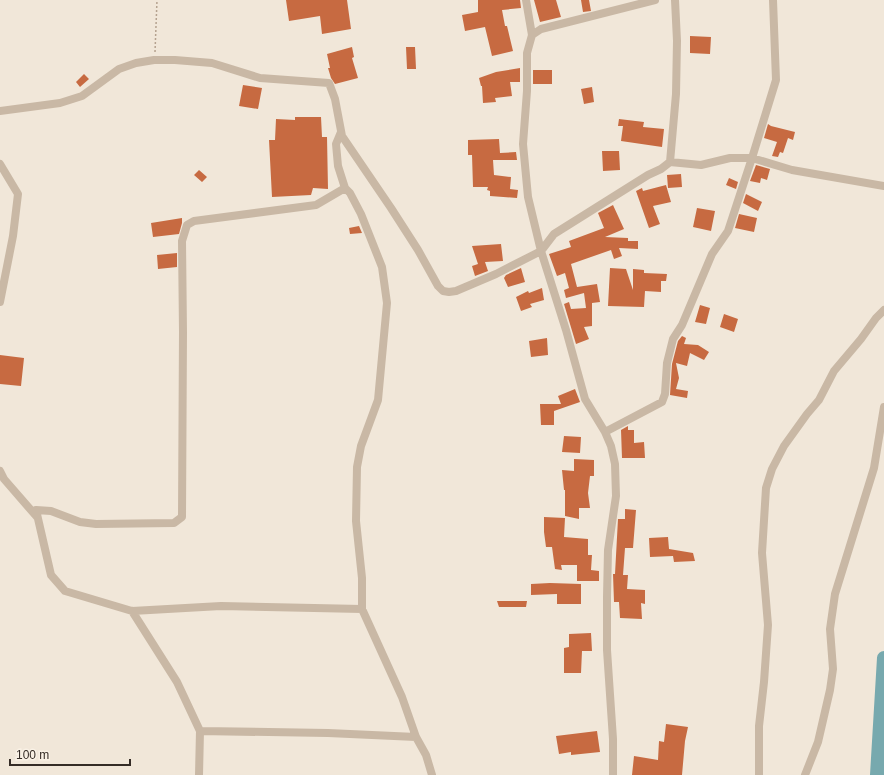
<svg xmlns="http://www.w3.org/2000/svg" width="884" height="775" font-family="Arial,sans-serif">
<rect width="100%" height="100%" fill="#f1e7d9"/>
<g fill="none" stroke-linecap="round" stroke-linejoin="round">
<!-- river -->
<path stroke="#77a9ae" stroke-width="14" d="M877,775l7,-117"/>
</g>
<!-- building -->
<path fill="#c76a41" d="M286,0h61l4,29 -29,5 -2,-18 -31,5z
M478,0h42l1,8 -19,2 3,16h2l6,25 -21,5 -7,-29 -20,4 -3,-16 16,-3z
M534,0h22l5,17 -21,5z
M581,0h8l2,11 -8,1z
M690,36l21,1 -1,17 -20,-1z
M352,47l2,10 -2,1 6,20 -23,6 -4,-6 -3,-10h2l-3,-14z
M406,47h9l1,22h-9z
M520,68v14h-10l2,14 -17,2 1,4 -13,1 -1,-17h-1l-2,-8 17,-6z
M533,70h19v14h-19z
M84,74l5,5 -9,8 -4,-5z
M243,85l19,3 -4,21 -19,-3z
M592,87l2,15 -10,2 -3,-15z
M295,117h26l1,20h5l1,52 -15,-1 -2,7 -39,2 -3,-57h6l1,-21 19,1z
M619,119l25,3 -1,5 21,2 -2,18 -41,-6 2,-15h-5z
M768,124l3,2 24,6 -2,8 -5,-2 -5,15 -3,-1 -2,5 -6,-1 5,-14 -13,-4z
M499,139l1,14 16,-1 1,8h-24l1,15 17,2 -1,12 8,1 -1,8 -27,-2v-5l-3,-1 1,-3h-15l-1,-32h-4v-15z
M602,151h17l1,19 -17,1z
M756,165l14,4 -3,11 -6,-2 -1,5 -10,-2z
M199,170l8,7 -5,5 -8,-7z
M681,174l1,13 -14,1 -1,-13z
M729,178l9,4 -2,7 -10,-4z
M666,185l5,17 -18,4 7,18 -11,4 -13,-37 6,-3 1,3z
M746,194l16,8 -4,9 -15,-8z
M613,205l11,24 -19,8 23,1v3h10v8l-19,-1 3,8 -8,3 -3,-9 -40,14 6,23 20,-3 3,18 -8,1v23l-8,1 5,12 -13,5 -12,-40 5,-2 2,7 15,-1 -2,-15 -18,5 -2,-8 5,-2 -4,-15 -8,3 -8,-22 22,-7 -2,-6 35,-13 -6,-15z
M697,208l18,3 -4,20 -18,-4z
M739,214l18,4 -3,14 -19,-4z
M182,218v5l-3,11 -26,3 -2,-14z
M359,226l3,7 -12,1 -1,-6z
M501,244l2,17 -18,1 3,9 -13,5 -3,-10 6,-2 -6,-18z
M177,253v14l-19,2 -1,-14z
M521,268l4,14 -17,5 -4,-9 2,-3z
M610,268l16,1 7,21v-21l11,1v3l23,1 -1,7h-5v11l-16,-1 -1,16 -36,-1z
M542,288l2,12 -14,4 2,3 -11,4 -5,-14 12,-6 1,2z
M700,305l10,3 -4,16 -11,-2z
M724,314l14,5 -4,13 -14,-5z
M682,336l4,2 -2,6 14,1 11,7 -5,8 -14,-7 -3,13 -11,-3 3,15 -3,11 12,2 -1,7 -17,-3 2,-31 6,-23z
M547,338l1,17 -17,2 -2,-16z
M0,355l24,3 -3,28 -21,-2z
M575,389l5,13 -26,9v14h-13l-1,-21h21l-3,-8z
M628,426v4h6v13l10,-1 1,16h-23l-1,-28z
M564,436l17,1 -1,16 -18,-1z
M574,459l20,1v16h-4l-2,17 2,15h-11v11l-14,-3v-26h-1l-2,-20 12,1z
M625,509l11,1 -3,38h-8l-2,27h5l-1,14 18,1v14l-4,-1 1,16 -22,-1 -1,-16h-5l-1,-28h2l3,-55h7z
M544,517l21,1 -1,19 24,2v16h4l-1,15 8,1v10h-22v-16h-16l1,5 -7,-1 -3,-22h-6l-2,-15z
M668,537l1,12 24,4 2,8 -21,1 -1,-6 -23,1 -1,-19z
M550,583l31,1v20h-24v-10l-26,1v-11z
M497,601h30l-1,6h-27z
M591,633l1,18h-10l-1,22h-17v-25l5,-1v-13z
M666,724l22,3 -3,14 -3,34h-50l2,-19 24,4 1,-19 5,1z
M597,731l3,21 -29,3v-3l-12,2 -3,-18z"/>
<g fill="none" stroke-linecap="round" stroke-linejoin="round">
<!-- path -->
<path stroke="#b5a28f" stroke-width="1.5" stroke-dasharray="2 2" stroke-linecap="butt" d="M155,52l2,-52"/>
<!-- minor -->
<path stroke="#c9b8a5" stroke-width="8" d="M526,0l6,35 -5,18v38l-4,53 5,53 13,54 25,79 19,69 20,33 6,14 4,18 1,32 -8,54 -1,47v53l6,89v36
M532,35l9,-6 114,-29
M0,111l60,-8 22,-7 37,-27 17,-6 18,-3h21l37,3 48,15 69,5 6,16 7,37 49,72 27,42 20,36 5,5 6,1 7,-1 40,-17 45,-23 13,-17 94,-59 13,-6 9,-7 6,-68 1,-53 -2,-41
M341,132l-5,12 2,22 7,22 5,5 11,21 21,53 5,36 -9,97 -17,46 -4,21 -1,54 6,57v31l40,88 14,40 10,18 6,20
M670,162l31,3 29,-7h22l40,12 92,16
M0,164l18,30 -5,42 -13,66
M345,188l-29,17 -122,16 -7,4 -5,16 1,91 -1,185 -8,6 -78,1 -16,-2 -29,-11 -15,-1 15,65 14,16 67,20 89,-5 141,3
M605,432l57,-30 3,-8 2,-31 6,-24 9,-14 30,-71 16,-23 24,-73 24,-78 -3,-80
M0,471l4,8 33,38
M132,611l45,71 23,49 -1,44
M200,731l128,2 88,4
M759,775v-49l5,-44 4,-57 -6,-72 4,-65 6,-19 12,-23 23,-32 12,-14 15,-29 27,-32 15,-21 8,-8
M805,775l13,-33 12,-52 3,-21 -3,-40 5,-35 39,-126 10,-61"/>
</g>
<!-- scale -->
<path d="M10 759v6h120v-6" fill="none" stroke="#352c26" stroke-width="2"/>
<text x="16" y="759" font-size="12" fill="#352c26" stroke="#f9f1e5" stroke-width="3" paint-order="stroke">100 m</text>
</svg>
